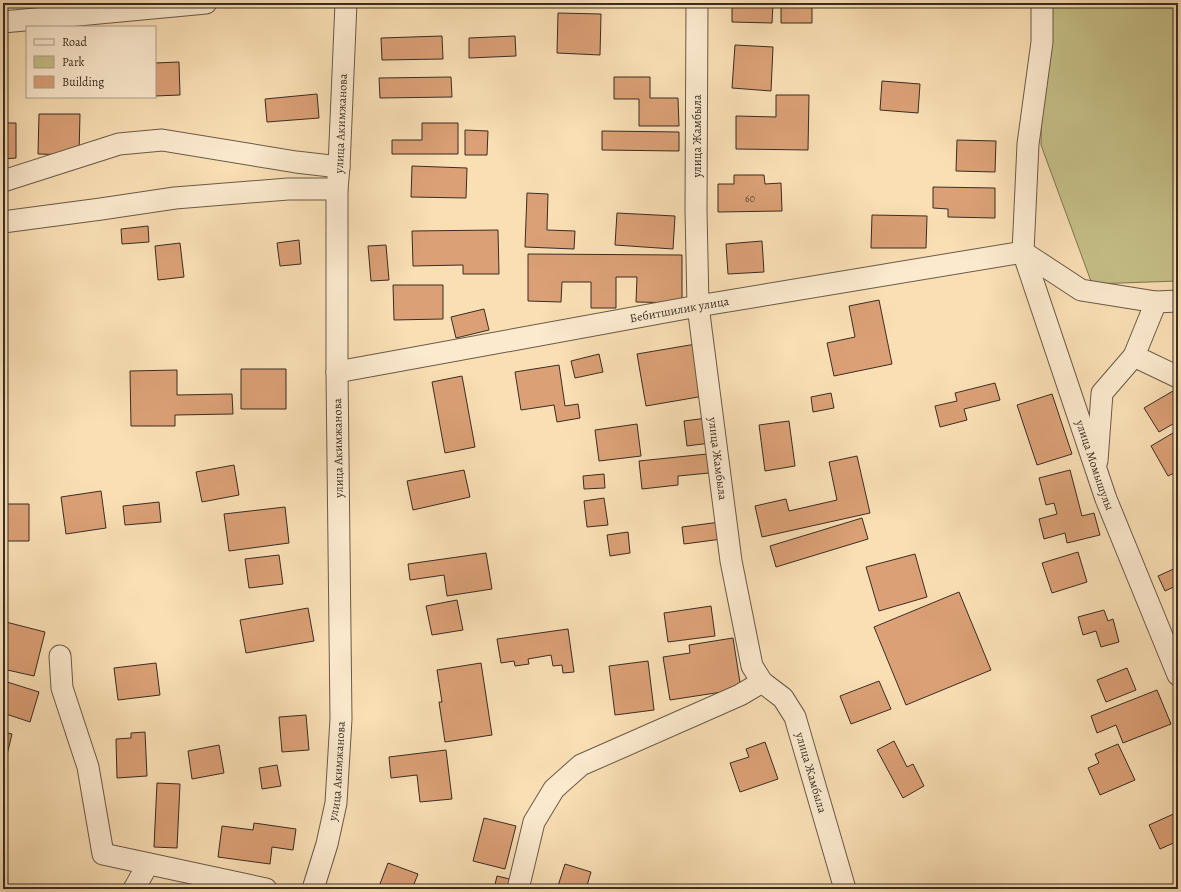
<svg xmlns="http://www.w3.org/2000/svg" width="1181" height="892" font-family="Alegreya,serif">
<rect width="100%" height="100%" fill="#fadfb5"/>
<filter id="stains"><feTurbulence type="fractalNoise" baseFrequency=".005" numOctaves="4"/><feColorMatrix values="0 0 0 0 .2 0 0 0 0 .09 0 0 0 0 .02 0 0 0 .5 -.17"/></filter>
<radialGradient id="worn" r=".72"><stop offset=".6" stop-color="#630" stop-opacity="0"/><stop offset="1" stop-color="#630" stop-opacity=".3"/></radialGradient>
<!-- green -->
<path fill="#c6c088" stroke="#807656" d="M1043,3h135v278l-86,3 -51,-139z"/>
<!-- building -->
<path fill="#dba076" stroke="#392d23" d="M732,3h41l-1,20 -40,-1z
M781,3h31v20h-31z
M558,13l43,1 -1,41 -43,-2z
M442,36l1,23 -61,1 -1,-22z
M515,36l1,20 -47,2v-20z
M735,45l38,2 -2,44 -39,-3z
M179,62l1,33 -25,1v-33z
M451,77l1,20 -72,1 -1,-20z
M614,77h36v21h28l1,28h-40v-27h-25z
M882,81l38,3 -2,29 -38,-3z
M317,94l2,24 -52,4 -2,-23z
M776,95h33l-1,55 -72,-1v-33l40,1z
M39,114h41l-1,41 -41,-1z
M3,123h13v35l-13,1z
M422,123h36v31h-66v-14h30z
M465,130l23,1 -1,24h-22z
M602,131l77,1v19l-77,-1z
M957,140l39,1 -1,31 -39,-1z
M412,166l55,2 -1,30 -55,-1z
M734,175h30l1,9 16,-1 1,28 -64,1v-28h16z
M933,187l62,1v30l-47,-1v-8l-15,-1z
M527,193l21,1 -1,36 28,1 -1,18 -49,-2z
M617,213l58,3 -2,33 -58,-4z
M872,215l55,1 -1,32h-55z
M148,226l1,16 -27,2 -1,-15z
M498,230l1,44h-36v-9l-50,1 -1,-35z
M299,240l2,24 -21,2 -3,-23z
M762,241l2,31 -36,2 -2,-30z
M180,243l4,34 -26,3 -3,-34z
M386,245l3,35 -18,1 -3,-35z
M528,254l154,1v48l-46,-1 1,-25h-21v31h-25v-26h-29l-1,20 -33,-1z
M393,285h50v34l-49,1z
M879,300l13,64 -58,12 -7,-33 28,-6 -6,-31z
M484,309l5,21 -33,8 -5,-21z
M696,344l8,52 -58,10 -9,-52z
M599,354l4,18 -28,6 -4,-17z
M559,365l6,41 13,-2 2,14 -23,4 -3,-17 -33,5 -6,-38z
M241,369h45v40h-45z
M177,370v25l55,-1 1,20 -58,1v11h-44l-1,-55z
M462,376l13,71 -30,6 -13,-71z
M995,383l5,17 -36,9 3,11 -27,7 -5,-21 22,-5 -2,-8z
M1178,388v33l-19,11 -15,-24z
M831,393l3,15 -21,4 -2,-15z
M1052,394l20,60 -35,11 -20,-60z
M707,418l3,25 -23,3 -3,-25z
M789,421l6,45 -30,5 -6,-46z
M637,424l4,32 -42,5 -4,-31z
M1178,430v41l-10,5 -17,-30z
M707,454l2,19 -31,3v9l-36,4 -3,-28z
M857,456l13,57 -108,24 -7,-31 31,-7 3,12 48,-11 -8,-38z
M234,465l5,30 -37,7 -6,-30z
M464,470l6,27 -57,13 -6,-29z
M1070,470l12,46 12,-3 6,22 -33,8 -2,-10 -21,6 -5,-20 18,-5 -3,-11 -8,2 -7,-27z
M604,474l1,14 -21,1 -1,-13z
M101,491l5,37 -40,6 -5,-37z
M604,498l4,27 -21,2 -3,-26z
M159,502l2,20 -36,3 -2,-19z
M3,504h26v37h-26z
M285,507l4,36 -60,8 -5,-37z
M862,518l6,21 -92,28 -6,-21z
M720,522l2,17 -38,5 -2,-17z
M628,532l2,21 -20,3 -3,-21z
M1078,552l9,30 -35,11 -10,-30z
M486,553l6,36 -45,7 -3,-21 -34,5 -2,-16z
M915,554l12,43 -48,14 -13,-44z
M279,555l4,29 -34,4 -4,-29z
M1178,567v18l-13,6 -7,-15z
M959,592l32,78 -85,35 -32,-78z
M457,600l6,30 -31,5 -6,-29z
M711,606l4,30 -47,6 -4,-29z
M308,608l6,33 -68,12 -6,-33z
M1104,610l4,11 5,-2 6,23 -18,5 -5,-16 -13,4 -5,-18z
M6,622l39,10 -11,44 -31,-7v-34z
M568,629l6,43 -11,1 -1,-8 -9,1 -2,-11 -23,4 1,5 -14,2 -1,-5 -13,2 -4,-24z
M733,638l8,51 -71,11 -7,-43 27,-4 -1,-8z
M648,661l6,49 -39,5 -6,-49z
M156,663l4,32 -42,5 -4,-32z
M481,663l11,72 -47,7 -6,-40h3l-5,-32z
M1127,668l9,22 -30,12 -9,-22z
M4,681l35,11 -9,30 -27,-9z
M879,681l12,28 -40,15 -11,-28z
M1157,690l14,34 -48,19 -7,-18 -19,8 -6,-17z
M306,715l3,35 -27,2 -3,-35z
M3,732l9,2 -6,25h-3z
M145,732l2,44 -30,2 -1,-39 15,-1v-5z
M894,741l13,26 6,-3 11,22 -21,12 -26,-48z
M765,742l13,37 -38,13 -10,-29 19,-6 -3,-8z
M1118,744l17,36 -35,15 -12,-27 11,-5 -4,-9z
M219,745l5,28 -32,6 -4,-28z
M446,750l6,49 -32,3 -3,-27 -26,3 -2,-21z
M277,765l4,21 -19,3 -3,-21z
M157,783l23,1 -3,64 -23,-1z
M1178,812v29l-18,8 -11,-24z
M484,818l32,8 -11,43 -32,-8z
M254,823l42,6 -3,21 -21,-3 -2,17 -52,-7 4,-31 31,4z
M388,863l30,11 -6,15h-34z
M565,864l26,8 -5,17h-29z
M497,876l17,4 -3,9h-17z"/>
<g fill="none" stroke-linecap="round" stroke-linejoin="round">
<!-- minor casing -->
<g stroke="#695a48" stroke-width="23">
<g id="minor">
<path id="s1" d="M697,3l-1,207 2,96 33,255 21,105 10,16 21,16 12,19 50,172"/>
<path id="s2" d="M1042,3v39l-14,102 -5,108 83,247 72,176"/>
<path d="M3,22l203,-19"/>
<path d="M3,181l116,-37 43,-4 134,22 43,5"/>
<path d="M3,222l98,-13 74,-11 113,-9h49"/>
<path d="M1023,252l58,38 75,12 22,-1"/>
<path d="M1156,302l-22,54 44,21"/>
<path id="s3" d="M337,372l361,-66 325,-54"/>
<path d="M1097,461l5,-68 32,-37"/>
<path d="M60,656l2,32 26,79 15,87 163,35"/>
<path d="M134,889l14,-25"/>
<path id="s4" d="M313,889l14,-45 9,-41 5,-84 -4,-347v-183l2,-22 7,-164"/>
<path d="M518,889l16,-67 20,-33 27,-24 159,-70 22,-13"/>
</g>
</g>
<!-- minor -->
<use href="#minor" stroke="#fceacf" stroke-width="21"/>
</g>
<g text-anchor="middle" stroke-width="4" stroke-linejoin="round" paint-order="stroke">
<!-- number labels -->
<g font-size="10" fill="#624a38">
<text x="750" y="202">60</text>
</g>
<!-- street labels -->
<g font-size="12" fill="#392d23" stroke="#fceacf">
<text dy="4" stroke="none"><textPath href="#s4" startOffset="769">улица Акимжанова</textPath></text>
<text transform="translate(697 136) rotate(-90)" y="4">улица Жамбыла</text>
<text dy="4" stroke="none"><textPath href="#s3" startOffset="348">Бебитшилик улица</textPath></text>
<text transform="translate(338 448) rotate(-91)" y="4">улица Акимжанова</text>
<text dy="4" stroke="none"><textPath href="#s1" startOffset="457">улица Жамбыла</textPath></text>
<text dy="4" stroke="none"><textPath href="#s2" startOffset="475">улица Момышулы</textPath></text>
<text dy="4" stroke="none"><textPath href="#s4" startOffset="121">улица Акимжанова</textPath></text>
<text dy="4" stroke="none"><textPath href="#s1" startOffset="793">улица Жамбыла</textPath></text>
</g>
</g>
<!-- margin -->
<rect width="1181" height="892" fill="none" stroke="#fadfb5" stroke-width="16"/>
<rect x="4" y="4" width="1173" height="884" fill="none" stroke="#392d23" stroke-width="2"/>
<rect x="8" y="8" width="1165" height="876" fill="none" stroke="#392d23"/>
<!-- legend -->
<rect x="26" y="26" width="130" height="72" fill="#fceacf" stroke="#ae9e8a"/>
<rect x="34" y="39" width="20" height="6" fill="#fceacf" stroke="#ae9e8a"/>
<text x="62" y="46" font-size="12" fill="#392d23">Road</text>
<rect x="34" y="56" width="20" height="12" fill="#c6c088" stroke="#ae9e8a"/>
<text x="62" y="66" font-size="12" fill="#392d23">Park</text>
<rect x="34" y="76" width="20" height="12" fill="#dba076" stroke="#ae9e8a"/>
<text x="62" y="86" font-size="12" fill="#392d23">Building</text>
<rect width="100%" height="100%" filter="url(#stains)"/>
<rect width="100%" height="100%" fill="url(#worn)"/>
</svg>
